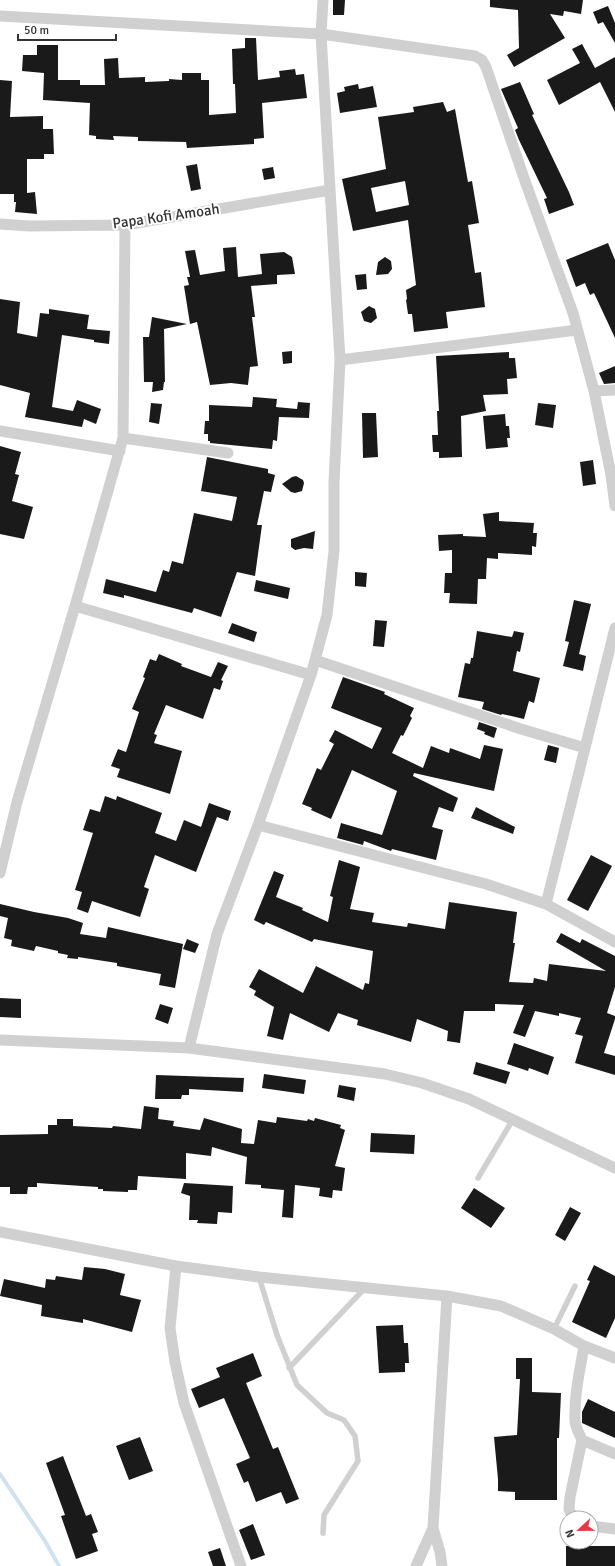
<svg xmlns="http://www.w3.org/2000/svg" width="615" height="1566" font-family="Signika,sans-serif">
<rect width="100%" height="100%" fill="#fff"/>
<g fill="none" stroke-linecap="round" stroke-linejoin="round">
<!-- stream -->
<path stroke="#cfe2ee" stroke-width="4" d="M0,1474l45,67 14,25"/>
</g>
<!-- building -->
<path fill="#1a1a1a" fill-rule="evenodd" d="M333,0h12l-1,15h-11z
M490,0h93l-2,14 -17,-3 -1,5 -13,-2 15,24 -51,29 -7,-12 12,-7 -1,-38 -28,-3z
M608,6l7,17v20l-12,-21 -5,2 -5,-12z
M245,38h11l2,42 22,-3 -1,-6 16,-2 1,6 8,-1 3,24 -45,5 2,35 -10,1v5l-67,4 -1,-6 -48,-1v-4l-25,-1 1,4 -18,-1v-3l-7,-1 1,-32 -47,-3 1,-27 -22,-2 1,-16h14v-10h21v35h22v5h25l-1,-26 14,-1 1,20 26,-1v5l24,-1v-2l13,1v-7h19v7h8v35l27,-2 -1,-29h-2l-1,-35 13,-1z
M582,44l13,24 20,-11v55l-15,-30 -41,23 -12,-25 33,-17 -8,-14z
M0,80l12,1 -2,36 33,-1v13h10l1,25h-10v5h-17v34l8,-1 2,22 -22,-2 1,-10h-2v-8h-14z
M520,82l14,32 -2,1 37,77 5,13 -25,9 -5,-15 3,-1 -28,-58 -4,-10 3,-2 -17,-39z
M358,84l1,5 14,-3 4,21 -37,6 -3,-20 8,-2 -1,-4z
M443,102l4,10 8,-3 13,73 4,-1 7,42 -11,2 7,48 6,-1 4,35 -39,5 2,16 -34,4 -2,-18h-4l-2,-14 1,-1 -1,-9 10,-5 -8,-65 -55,11 -11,-52 44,-10 -8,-52 36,-5 -1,-5zM405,181l4,24 -33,7 -5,-24z
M197,164l4,25 -10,2 -5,-25z
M273,167l2,11 -11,2 -2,-11z
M608,243l7,17v78l-21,-45 -4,2 -5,-12 -9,4 -10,-27z
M236,247l2,30 24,-3 -2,-20 24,-2 8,5 3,17 -18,1v9l-26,2 4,31h-3l6,49 -8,1 -2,18 -17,-2 -21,2 -13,-63 -7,2 -6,-38 5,-1 -2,-8h3l-5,-26 10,-1 5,25 25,-4 -2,-23z
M385,257l6,4 1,8 -4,5 -12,1 2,-13z
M366,274l1,15 -10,1 -2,-15z
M0,299l20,3 -3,31 20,4 3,-24 9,1v-5l40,6 -2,14 23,2 -1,13 -15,-2v-2l-32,-5 -10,72 21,4 4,-11 24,9 -5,15 -12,-5 -2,8 -57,-10 5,-24 -30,-8z
M369,306l6,3 2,9 -6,5 -7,-2 -3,-9z
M152,317l35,7 -23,5 1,53h-1l-1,8 -11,2 1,-10h-9l-1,-45h6z
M292,351v12l-9,1 -1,-12z
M509,352v6h6l2,20 -10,1 1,15 -25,1 3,16 -25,5 1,41 -23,1v-6h-6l-1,-17h6l-1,-24h2l-3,-55z
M615,366v17l-11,1 -5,-11z
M253,397l24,2 -1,8 21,2 1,-7 12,1 -1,15 -30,-1 -2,24 -4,-1 -1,9 -62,-6v-2h-2v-7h-4l1,-13h4v-16l43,2z
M151,403l11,1 -3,20 -10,-2z
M538,403l18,2 -3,23 -18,-3z
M362,413h14l2,44 -15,1z
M505,414l1,12h3l1,12h-3l1,9 -22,2 -3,-33z
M0,446l21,6 -6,22 4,1 -7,26 21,6 -9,32 -24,-5z
M207,457l61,12v4l7,2 -4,17 -7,-1 -7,34h5l-7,51 -18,-4 -16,45 -27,-9 -2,5 -68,-18v3l-21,-5 3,-14 50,13 7,-22 6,2 3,-11 11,3 11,-51 38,8 5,-24 -36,-6z
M593,460l3,24 -13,2 -3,-24z
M296,476l7,4 1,3 -2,8 -7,2 -4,-1 -9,-8 10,-7z
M499,512v9l35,2 -1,10h4l-1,14 -4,-1v9l-34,-2v6l-11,-1 -1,21h-8l-1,25 -28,-1 1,-10h-6l1,-20h7v-23l-13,1 -1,-16 25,-1v2l23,1 -3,-23z
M315,531l-2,18 -9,-1 -9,2 -4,-3v-8z
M355,572l12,1 -1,14 -11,-1z
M256,580l34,8 -2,11 -34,-8z
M574,600l17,4 -12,50 7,2 -3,15 -20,-5 6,-24 -4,-1z
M375,620l12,1 -3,26 -11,-1z
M232,623l25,9 -3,10 -26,-9z
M477,631l35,6 2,-6 10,2 -4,19 -3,-1 -4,20 27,7 -6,25 -5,-2 -5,18 -22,-5 -1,1 -19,-6 2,-7 -26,-5 7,-34 5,1 1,-6h2z
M159,654l23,10 -1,2 30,11 7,-15 10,4 -7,14 2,1 -3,9 -6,-2 -11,31 -37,-14 -12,29 3,1 -3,8 28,8 -12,43 -53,-17 3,-8 -9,-3 7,-17 8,3 13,-40 -7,-3 13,-31 -2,-1 7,-18 6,2z
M343,677l42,15 -1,2 30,14 -4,8 2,2 -9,18 -2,-1 -9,18 31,15 8,-22 18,7 1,-5 30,11 4,-14 19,4 -9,42 -80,-18 -1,3 45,22 -5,14 -14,-5 -7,20 11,3 -7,30 -44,-11 -1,2 -27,-10 -1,4 -26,-7 4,-15 41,12 15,-44 -45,-21 -21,49 -20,-9 1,-2 -10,-4 15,-36 4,2 13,-26 -5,-3 6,-11 37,19 10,-21 -51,-20z
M479,722l18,6 -3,10 -10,-4 1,-2 -8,-3z
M548,745l11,3 -3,15 -12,-3z
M105,796l11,4 1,-4 45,17 -7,20 21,8 8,-21 17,7 8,-24 22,8 -3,10 -11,-4 -21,55 -41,-17 -11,32 5,2 -9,28 -48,-16 -4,12 -11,-4 5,-17 -7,-2 18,-57 -10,-3 7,-21 10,3z
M476,807l39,20 -2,7 -42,-16z
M591,855l21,11 -24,45 -21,-11z
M339,860l21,7 -10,42 24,4 -2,9 35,5 1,-4 37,6 4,-27 68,10 -4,31h2l-6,39 24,1 1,-5 13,3 2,-17 57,7 -50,-29 5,-9 19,10 2,-4 33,17v31l-8,26 8,3v3l-11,34 11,3v19l-40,-12 8,-27 -8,-2 6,-16 -22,-5v3l-24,-5 -10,26 -12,-4 11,-28 -29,-1v7h-31l-4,32 -13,-2 1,-10 -31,-12 -6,23 -54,-17 1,-5 -20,-7 -9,19 -39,-19 -7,27 -16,-4 7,-29 -20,-12 2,-4 -7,-4 10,-18 44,24 13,-27 47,24 2,-7 4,1 4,-33 -59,-12 -2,3 -46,-20 -2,3 -10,-5 20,-49 10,4 -8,22 27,11 -1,2 26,12 5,-25 -3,-1z
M0,904l34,8 34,6 15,5 -3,11 26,4 2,-11 75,17 -8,44 -16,-3 2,-11 -44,-8v-3l-39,-6v2l-11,-1 1,-3 -10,-2v-2l-22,-5 -2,5 -23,-5 1,-6 -8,-2 4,-20 -8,-2z
M187,939l12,5 -4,9 -12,-4z
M0,998l21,1v19l-21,-1z
M160,1004l13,4 -5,16 -13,-5z
M514,1043l40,14 -6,18 -19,-7 -1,3 -21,-7z
M476,1062l34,10 -4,12 -33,-10z
M264,1074l42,6 -2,14 -42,-6z
M156,1075l88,3 -1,14 -54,-3v6h-7l-1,4h-26z
M339,1085l17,3 -2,13 -17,-4z
M144,1106l15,2 -1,11 16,2 -1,5 27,4 4,-12 38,11 -1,14 13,1 4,-24 18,3 1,-6 30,4 1,-2 6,2 1,-3 26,7 -1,3 5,2 -10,36 10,2 -3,23 -9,-1 -1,8 -13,-2 1,-8 -25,-3 -2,33 -11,-1 2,-27 -23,-2v-3l-16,-1 2,-27 -35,-10 -1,9 -25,-3v26l-48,-3 -1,14h-9v2l-25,-1v-2h-5v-2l-61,-4v4h-9l-1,7h-17v-7h-10v-52l48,-1v-9h9v-6h16v7l39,2 1,-2 28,3z
M371,1133l44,2 -1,19 -44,-2z
M184,1183l49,3 -1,27 -14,-1 -1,12 -20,-1 1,-3h-9l1,-24 -9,-3z
M474,1188l31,20 -14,20 -30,-20z
M570,1207l11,6 -16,28 -10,-6z
M594,1265l21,11v42l-9,20 -34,-16 18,-41 -3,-1z
M84,1267l21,2 20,5 -5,21 21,5 -9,32 -49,-13v4l-42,-7 1,-11 -42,-9 4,-17 41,9 1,-9 9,1 1,-4 26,4z
M403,1325l1,18h4l1,20h-4v9l-26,1 -3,-47z
M253,1353l9,23 -16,7 27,66 5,-2 21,52 -13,5 -5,-12 -25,10 -8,-21 -4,2 -8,-19 14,-6 -26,-60 -25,10 -8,-19 29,-12 -4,-9z
M516,1358h16v34l29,1 -2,45h-2v62h-42v-8l-17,-1v-12l-4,-42 23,-2 3,-56h-4z
M588,1399l27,13v26l-33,-15v-11z
M140,1437l13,34 -24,9 -13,-34z
M63,1456l23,60 5,-2 7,18 -6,2 6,17 -22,8 -15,-43 4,-1 -19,-52z
M253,1524l12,31 -14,5 -12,-30z
M566,1546h49v20h-49z
M220,1548l6,18h-13l-5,-14z"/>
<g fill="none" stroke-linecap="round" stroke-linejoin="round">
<!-- service -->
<path stroke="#d0d0d0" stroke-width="5.5" d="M478,1178l34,-57
M259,1277l18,58 20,50 30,28 17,7 11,16 3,25 -34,54 -1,18
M554,1329l21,-43
M289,1368l76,-80"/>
<!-- minor -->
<path stroke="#d0d0d0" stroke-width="11" d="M0,16l321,18 154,22 7,4 4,7 39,114 48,132 21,78 17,84 4,31
M0,224l29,2 96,-1 205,-35
M340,360l237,-30
M594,391l21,-1
M0,431l120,20
M123,438l105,15
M75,606l236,69
M315,660l206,69 64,19
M258,825l228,59 60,20 69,38
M0,873l17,-71 58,-196 48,-168 2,-213
M546,904l69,-276
M0,1040l189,8 196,26 37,9 47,16 146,69
M189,1048l28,-114 41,-109 53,-150 16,-60 7,-64v-69l6,-122 -19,-326 2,-34
M0,1232l176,34 83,11 188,19 54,10 53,23 30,17 31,12
M176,1266l-6,62 5,34 9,41 57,163
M584,1346c-4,24 -10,49 -9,74 0,7 4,13 7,20l33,14
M573,1518l-4,-9 1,-12 12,-57
M591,1526l24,3
M416,1566l17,-38
M442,1566l-2,-14 -7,-24 14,-232"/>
</g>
<g text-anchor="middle" stroke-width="4" stroke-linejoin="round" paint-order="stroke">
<!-- street labels -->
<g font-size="15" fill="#333" stroke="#fff">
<text transform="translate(166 216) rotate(-8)" y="5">Papa Kofi Amoah</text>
</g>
</g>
<!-- north arrow -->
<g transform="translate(579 1530) rotate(248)"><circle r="19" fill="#ffffff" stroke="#adadad"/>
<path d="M0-3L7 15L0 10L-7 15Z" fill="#e63946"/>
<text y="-6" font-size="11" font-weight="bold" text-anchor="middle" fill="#333333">N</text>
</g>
<!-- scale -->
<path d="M18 34v6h98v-6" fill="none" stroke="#333333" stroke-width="2"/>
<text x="24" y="34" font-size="12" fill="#333333" stroke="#ffffff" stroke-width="3" paint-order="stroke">50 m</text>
</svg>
